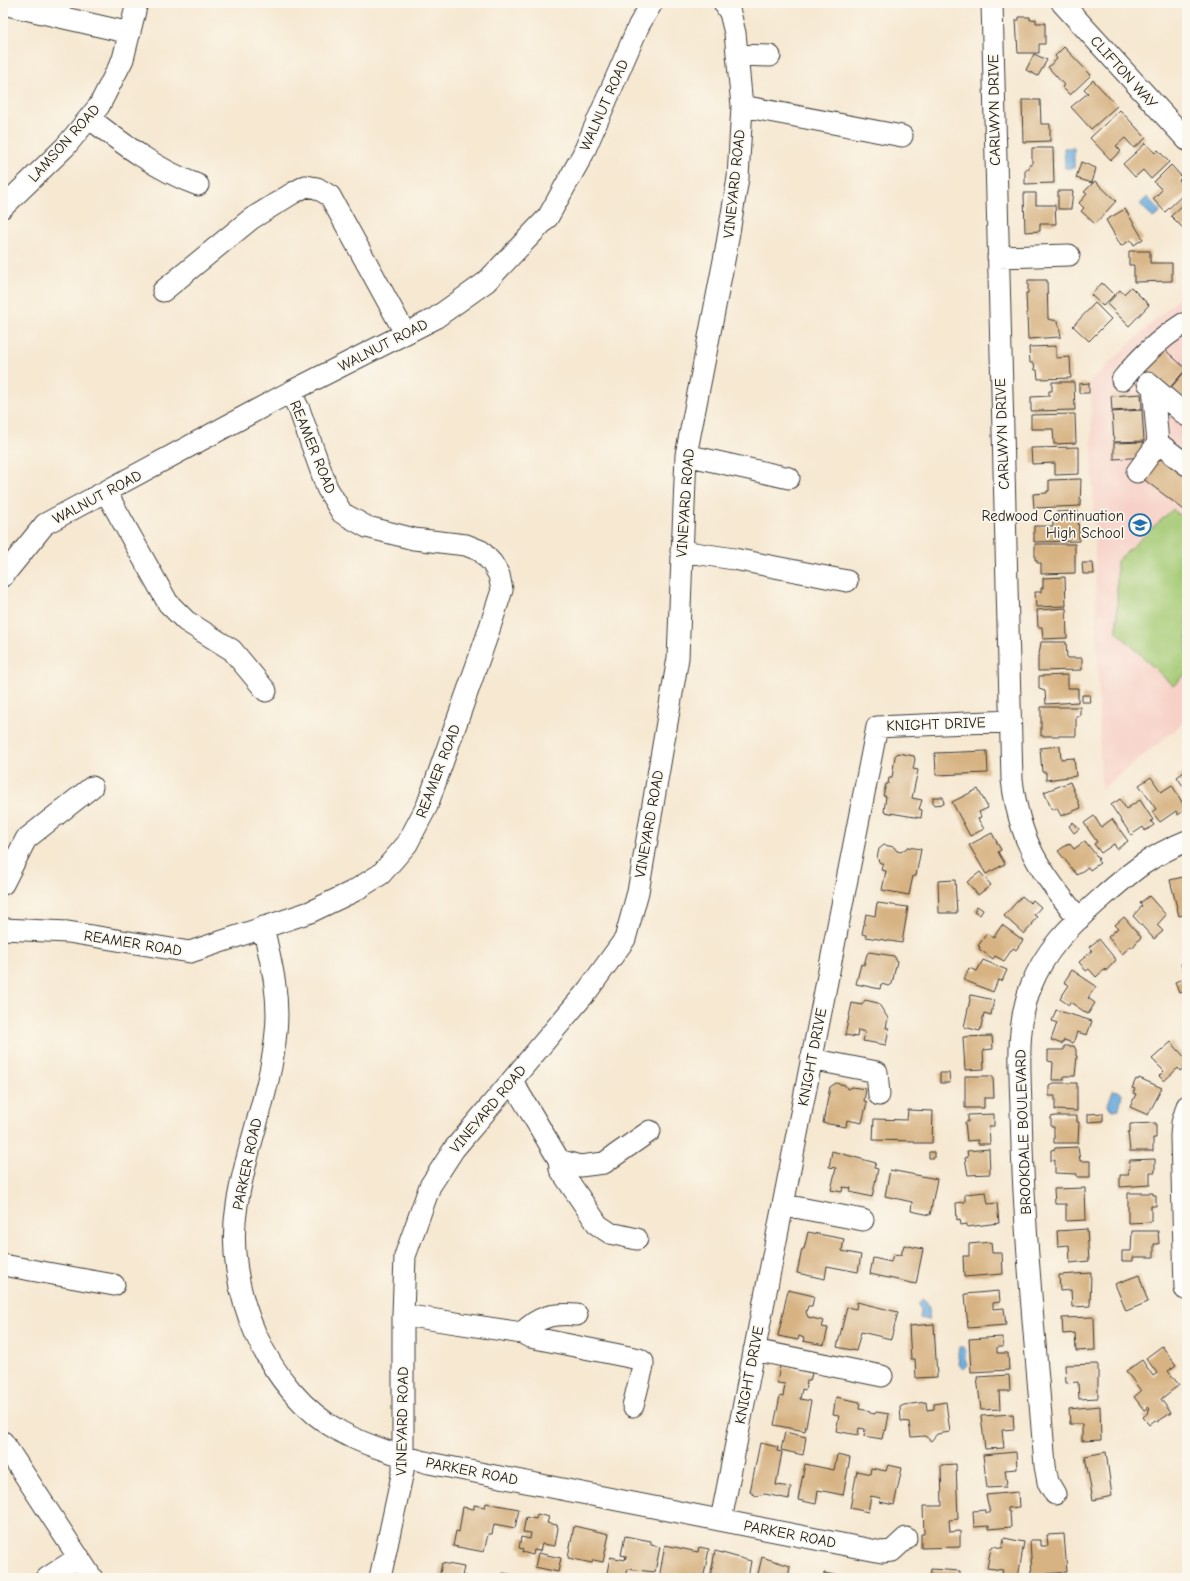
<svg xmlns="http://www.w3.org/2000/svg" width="1190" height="1581" font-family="'Comic Neue',sans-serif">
<rect width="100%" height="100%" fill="#fbf7ec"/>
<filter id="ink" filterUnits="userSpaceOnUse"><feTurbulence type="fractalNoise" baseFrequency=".025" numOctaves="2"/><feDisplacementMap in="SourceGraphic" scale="8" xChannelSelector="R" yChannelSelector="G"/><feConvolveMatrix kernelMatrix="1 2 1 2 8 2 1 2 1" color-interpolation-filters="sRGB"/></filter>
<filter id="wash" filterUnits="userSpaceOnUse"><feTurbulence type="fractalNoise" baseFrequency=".012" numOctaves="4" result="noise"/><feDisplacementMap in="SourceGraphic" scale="16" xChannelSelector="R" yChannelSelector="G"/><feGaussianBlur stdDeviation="0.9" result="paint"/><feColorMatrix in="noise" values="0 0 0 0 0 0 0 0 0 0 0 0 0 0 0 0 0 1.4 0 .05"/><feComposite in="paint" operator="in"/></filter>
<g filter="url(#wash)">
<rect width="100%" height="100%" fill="#f6e8d1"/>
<!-- built -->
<path fill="#f7d1c8" d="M1187,291v426l-11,12 -75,61 -11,-409z"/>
<!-- green -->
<path fill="#a4ca74" stroke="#607348" d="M1173,509l14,14v150l-14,13 -56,-54v-71z"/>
<!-- water -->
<path fill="#6aaadd" stroke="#43637c" d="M1064,148h10v20h-9z
M1147,197l14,15 -8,6 -13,-14z
M1113,1090l6,1 3,3 -3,15 -5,1 -5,-2 -1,-4z
M922,1299c8,5 9,13 6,21l-8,-2 1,-8 -3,-5z
M959,1347h5l2,4 -1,7 2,7 -4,4c-5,-3 -6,-16 -4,-22z"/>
<g id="blocks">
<!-- building -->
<path fill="#d7b282" d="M1019,17h11v3l6,-1v4h9v21h-6v9h-21l-2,-33h3z
M1064,47l27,28 -21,20 -8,-8 2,-2 -16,-18 9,-8 -2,-3z
M1034,54l13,6 -9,16 -12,-6z
M1093,80l24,26 -26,23 -20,-22 17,-14 -4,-4z
M1022,100h18l1,24h9v17l-27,1z
M1120,110l26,28 -12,10 -9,-10 -9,8 5,5 -10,9 -21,-22z
M1146,143l9,10 3,-3 11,12 -18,17 -8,-9 -8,7 -12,-13z
M1032,148h21l1,35 -29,1v-15h4v-4h3z
M1081,162l15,6 -4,15 -16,-5z
M1171,165l11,12 -3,3 8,8v3l-22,21 -12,-13 9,-9 -8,-8z
M1095,181l21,20 -21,23 -14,-13 3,-3 -5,-5 8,-9 -3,-2z
M1058,191h15l-2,18h-13z
M1024,193h12v12h19l1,19h-16v7l-15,1z
M1187,201v24l-4,3 -12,-12z
M1125,209l18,30 -9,6 -3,-5 -10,6 -15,-26z
M1129,251h21v12h22v18l-38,1v-17h-5z
M1028,280h19l1,39 10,2 3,16 -33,2 -2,-46h2z
M1102,283l12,12 -11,11 -12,-11z
M1131,287l18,18 -20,21 -22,-22 13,-14 4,4z
M1095,303l16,16 -22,22 -16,-15z
M1056,346v12l14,-1 1,21 -33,1 -1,-9h-2l-1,-7h-4l-1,-16z
M1163,348l23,21 -19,22 -24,-20z
M1187,369v23l-8,10 -12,-10z
M1052,382h22l1,28 -44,1v-14l18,-1v-5h3z
M1089,383v10h-10v-9z
M1141,394l1,15 -30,2 -1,-15z
M1142,410l2,31 -30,1 -2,-30z
M1075,414l1,29 -22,1 -1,-15h-22v-14z
M1144,442l1,15 -31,2v-16z
M1079,447v27l-24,1v-12l-23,1 -1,-16z
M1161,453l26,19v40l-45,-34z
M1081,479l-1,27 -46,2 -1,-14 14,-1v-2h2v-11z
M1078,511l1,30 -45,1v-16h19v-5h3v-9z
M1035,544h40v29l-34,1v-11h-4v-3h-2z
M1082,563h11l1,11h-11z
M1065,577l1,29 -30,1 -1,-15h6v-4h2v-10z
M1066,608l1,30 -24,1 -1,-12h-4l-1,-17z
M1041,642h25l1,16h15v12l-44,1v-16h1z
M1068,675v13h10v14l-32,2 -1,-13 -6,-2v-13z
M1082,695h8l1,7h-9z
M1041,707h39v9h-4v20h-35z
M1060,746l1,13 13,-1 2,18 -30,4v-8h-4l-2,-24z
M987,751l1,22 -52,2 -1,-22z
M898,753l16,3 1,3 -2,10 5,1 -6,28 10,2 -3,9 3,1 -1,8 -37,-6 2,-16h-3l3,-12h2l1,-6h3l3,-22z
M1187,770v22l-10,-15z
M1151,777l10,15 11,-7 14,24 -8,6 -2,-4 -16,11 -8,-10 4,-3 -17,-24z
M1070,782l11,26 -20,8 -4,-8 -5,2 -8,-18z
M978,789l10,19 -9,4 2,5 -3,2 6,10 -14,7 -18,-34z
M933,797h10l1,7 -11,1z
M1120,799l6,10 14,-9 13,20 -2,1 3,4 -9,6 -2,-4 -12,8 -20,-30z
M1094,816l7,11 11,-8 16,22 -11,8 -3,-5 -13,9 -7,-9 3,-2 -13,-19z
M1073,822l6,7 -5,4 -5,-7z
M992,833l9,17 -3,2 7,12 -19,10 -17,-29z
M1085,841l14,18 -2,1 3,3 -10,7 -2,-3 -11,8 -19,-24 11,-8 5,6z
M884,845l10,2 3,4 4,1 7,-5 13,2 -5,27h-3l-4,19 -27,-5 4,-19 -5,-1 2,-7h-3l-3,-5 2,-9z
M980,872l11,13 -13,10 -11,-13z
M1187,876v38l-8,2 -9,-36z
M955,880l2,33h-18l-1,-32z
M1022,896l8,7 3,-3 8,7 -7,8 3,2 -5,6 1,1 -9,10 -20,-18z
M1149,896l17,19 -9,10 6,6 -9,8 -21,-23 9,-10 -2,-3z
M877,903l31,4 -6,36 -36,-6v-2l-4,-1 4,-20 9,2z
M977,906l6,4 -3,5 -6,-4z
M1124,917l17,20 -9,11 -1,-2 -9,8 -14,-17 10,-9 -3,-3z
M1002,925l21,15 -7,10 -3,-2 -9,13 -9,-5 -2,3 -14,-10 1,-2 -2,-1 9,-13 6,5z
M1099,939l17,21 -10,11 -1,-2 -9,8 -7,-8 -3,2 -7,-9 13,-11 -3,-4z
M869,952l25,4 3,5 -5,23 -3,2 -8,-2 -1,5 -24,-5 5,-20 3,1 3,-11z
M983,960l24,10 -5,11 -4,-1 -5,12 -29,-12 5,-12 8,3z
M1187,962v29l-8,2 -4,-11 11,-4 -5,-14z
M1072,970l24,16 -8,12 7,5 -7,11 -18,-12 -1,3 -9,-6 9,-14 -5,-3z
M971,995l23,5 -3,15 -7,-2 -4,18 -16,-4z
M865,1000l13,3 10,15 -2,10h3l-3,17 -23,-4 2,-9 -7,-2 -1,7 -12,-2 7,-32 10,2z
M1056,1010l36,11 -5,14 -10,-3 -4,11 -9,-3 -2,4 -11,-4 6,-17 -5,-2z
M992,1036l1,13 -10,1 1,19 -19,1 -2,-33z
M1171,1042l16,18v5l-7,6 -2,-3 -14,13 -5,-5 5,-5 -12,-12z
M1064,1046h10l2,4v6h1l-2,20h-11v4h-12l1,-18 -5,-1v-11h16z
M940,1073h9l1,10h-10z
M965,1076h28l1,22h-10v10h-19z
M1139,1078l23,10 -14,27 -18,-8 6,-13 -3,-1 2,-4 -3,-1 4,-9 2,1z
M836,1083l9,2 2,4 5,-2 14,2 -2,12 3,1 -5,21 -15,-3 -1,7 -23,-4 7,-36z
M1054,1083h23v28l-22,-1v-14h-6v-11z
M908,1110l25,1 -1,32h-18v-2l-41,-1 1,-21 33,1z
M1103,1113v8l-15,1v-8z
M994,1114v12h-5l1,18h-12v-4l-11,1 -2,-19h3v-7z
M1055,1116h22v6h2l-1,21h-24v-16h-3v-10z
M1156,1123v15h-3v13h-23l-2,-19h2v-8z
M1078,1147l2,14h10v16h-13v-3l-22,-1v-13l-4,1v-11l4,-1v-1z
M989,1149l1,25 -22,1 -3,-17 3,-1 -1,-6z
M832,1151l44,12 -2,5 4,1 -6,28 -22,-5 1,-4 -8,-1 -1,5 -11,-2 5,-22 -7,-1z
M929,1152h5v6h-5z
M1155,1159v13h-5v13l-30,2v-12h8l2,-15z
M890,1170l47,9 -7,36 -19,-4 1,-9 -27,-6z
M1085,1188l1,32 -20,1v-17h-11l-1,-15z
M986,1192l2,12 9,-1 2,20 -32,4v-3l-6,1 -1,-6 -3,1 -1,-17 9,-1v-8z
M1128,1193h25v2h3v11h-5v16l-23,1z
M1087,1229l2,32 -19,2 -1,-18 -11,1 -1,-15z
M1132,1231h26l1,13h-5v13h-21v4h-11v-10h9z
M808,1232l36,7 -2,12 19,4 -3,17 -31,-6 -2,13 -28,-6 5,-24h2z
M991,1242l1,11h10l1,21 -39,3 -1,-21h6v-12z
M904,1245l19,4 -7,35 -46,-10 3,-16 18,4 2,-8 8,1z
M1091,1273l-1,33 -18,1 -1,-17 -11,1 -1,-16z
M1139,1275l9,27 -22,9 -11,-27z
M788,1290l26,6 -2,10h-4l-2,6 2,5 16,4 -2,6 6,1 -4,17 -21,-4 1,-3 -5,-2 -1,4 -20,-4z
M999,1291l1,11 -7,1v6l11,-1 2,17 -38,3 -3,-34z
M857,1302l41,10 -7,27 -30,-7 -5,19 -19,-4 10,-40 9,2z
M1094,1317l1,33 -19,1 -1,-18 -12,1 -1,-16z
M934,1324l3,53 -21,1 -1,-19h-4l-2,-33z
M1002,1337l1,10h-6v6h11l1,17 -38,2 -2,-33z
M1162,1346l14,19 -8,6 11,14 -18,14 10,14 -14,9 -2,-2 -6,5 -6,-8 6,-5 -1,-2 2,-1 -2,-2 -4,3 -10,-13 7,-6 -15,-20 16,-11 11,16 4,-3 -11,-15z
M1098,1364v34l-19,1 -1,-17 -12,1 -1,-18z
M780,1366l32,7 -2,8h-3l-2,9 -3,-1 -2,10 11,2 -6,30 -31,-6 6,-29 3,1 2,-13 -8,-1z
M1009,1375l1,16h-11l1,18 -19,1 -4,-33z
M836,1397l24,5 -1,7 11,2v2l5,1 1,-2 13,2 -3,17 -2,-1 -2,9 -18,-3 1,-7 -6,-1 -1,7 -22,-4 3,-15 -6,-1z
M926,1402l1,8 7,-1v-5l12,-2 4,30 -13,2 -6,7 -6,-5 -14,1 -2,-15 -8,-1 -1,-14 4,-2z
M1100,1406l1,34 -19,1v-17h-12l-1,-15z
M1013,1414l1,15 -12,1 2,18 -19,1 -4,-33z
M785,1432l21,5 -3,18 -22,-5z
M760,1443l18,4 -1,4 5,1 -6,33 15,2 -2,12 -24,-5 -9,2 -6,-4z
M1016,1452l1,17 -12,1 2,14 -2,1 1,2 -19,1 -4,-33z
M1106,1452l6,44 -19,4 -8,-44z
M837,1455l13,3 -7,37 -25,-5 -2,14 -18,-4 7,-36 29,6z
M956,1464l2,55 -9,1 1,12 10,-1v16l-39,1v-14h3l-1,-28h19l-1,-41z
M888,1465l14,3 -8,37 -14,-3 1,-4 -10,-2 -3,16 -18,-4 7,-37 13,3 1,-6 15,3z
M1018,1492l1,15 -11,1v4h2l1,15 -22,2v-3l-15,1 -1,-16 12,-1v3h5l-4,-18z
M486,1503l33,6 -4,19 -21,-4 -2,10h-4l-4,18 -31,-6 3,-15 3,1 4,-25 11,2v-4l11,2z
M537,1514l12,3 -2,6 10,2 1,3 -3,18 -13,-2 -2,7 -6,-1 -1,5 -11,-3 1,-3 -4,-1 2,-11 9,2 1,-6 -8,-1 3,-15 10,2z
M574,1526l35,8 -6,28 -10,-2 -1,3 -24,-5z
M1064,1534l3,38 -35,3 -2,-35h11v6h7l-1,-11z
M625,1536l26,5v4l9,2 -5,25 -28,-3 -2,9h-19l4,-21 15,3 1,-4 -5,-1z
M1004,1538l20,4 -6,36h-17l2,-8 -16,-2 4,-20 2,-2 9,2z
M665,1545l33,7 1,-5 10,2 -5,26h-3v3h-42z
M715,1551l36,10 -3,17h-38z
M538,1553l23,5 -3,14 -23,-5z
M762,1557l28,9 -2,12h-31z
M442,1563l22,4 -2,9h4l-1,2h-26z
M931,1569l29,2v7h-30z
M503,1573l22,4v1h-24z
M824,1573l24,4v1h-25z"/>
</g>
</g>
<g filter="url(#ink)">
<use href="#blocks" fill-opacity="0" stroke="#3d3b37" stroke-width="1"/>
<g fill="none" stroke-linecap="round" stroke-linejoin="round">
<!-- minor casing -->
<g stroke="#3d3b37" stroke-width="23">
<path id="minor" d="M992,3l20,777c8,63 27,90 67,139
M1062,3l125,137
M3,4l127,29
M737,55l33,1
M742,106l160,30
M89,118c34,26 68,52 109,67
M3,207l62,-60 34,-41 24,-47 14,-56
M998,257l71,-2
M163,291l88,-72 42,-26 13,-7 11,2 13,8 75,137
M1122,380c17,-22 38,-41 61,-56l4,-1
M1148,383l39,33
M1158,443l29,22
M686,455l103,23
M1137,472l21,-29 -5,-56
M106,492l62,111 18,18 46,29 34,41
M681,551l53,8 113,22
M3,576l42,-52 245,-132 144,-73 52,-37 62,-65 35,-63 56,-129 13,-22
M3,884l23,-45 66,-52
M263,927c8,34 17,69 13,105 -5,59 -30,114 -39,173 -14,82 29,186 104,227 28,15 58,23 88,31l453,89 10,-1 14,-13
M3,929l65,3 122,20 120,-40 44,-21 27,-17 26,-30 20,-38 59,-167 16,-49 -3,-15 -7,-12 -11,-12 -15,-6 -52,-6 -47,-12 -25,-14 -15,-25 -28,-79 -9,-17
M811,1059l66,13 2,23
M512,1081l47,79 21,6 24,-3 46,-32
M559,1160l1,9 38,56 12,8 27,6
M784,1205l79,15
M3,1265l111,20
M1185,1289l-4,-153 1,-13 5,-17
M403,1315l119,18 8,4 109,22 4,3v4l-10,40
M522,1333c17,-17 31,-20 55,-18
M754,1350l128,26
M3,1442l89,136
M1055,1494l-7,-12 -3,-16c-9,-119 -22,-238 -24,-358 -1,-40 -5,-83 10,-122 14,-36 38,-59 66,-84 32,-28 50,-45 90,-61
M721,1520l156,-793 134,-6
M47,1578l32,-21
M380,1578l23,-107v-156l2,-59 25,-70 24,-37 134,-159 37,-51 13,-47 40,-234 8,-203 40,-205 12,-72 4,-72 -7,-73 -5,-20 -6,-10"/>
</g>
<!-- minor -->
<use href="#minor" stroke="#fff" stroke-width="21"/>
</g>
</g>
<!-- icons -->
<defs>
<g id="school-ring" transform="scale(1.15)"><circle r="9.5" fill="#fbf7ec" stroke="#1f6fb2" stroke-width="1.5"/><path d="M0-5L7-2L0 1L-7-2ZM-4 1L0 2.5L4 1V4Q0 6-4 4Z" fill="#1f6fb2"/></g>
</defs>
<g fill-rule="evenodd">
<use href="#school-ring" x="1140" y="525"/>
</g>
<g text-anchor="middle" stroke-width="3.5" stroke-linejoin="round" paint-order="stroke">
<!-- street labels -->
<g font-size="15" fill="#1c1c1c" stroke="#fbf7ec">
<text transform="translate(1124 72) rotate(48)" y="5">CLIFTON WAY</text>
<text transform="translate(604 105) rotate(-66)" y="5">WALNUT ROAD</text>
<text transform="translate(994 110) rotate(-91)" y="5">CARLWYN DRIVE</text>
<text transform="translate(64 143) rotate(-48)" y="5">LAMSON ROAD</text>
<text transform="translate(734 184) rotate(-84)" y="5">VINEYARD ROAD</text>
<text transform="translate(383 345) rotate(-27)" y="5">WALNUT ROAD</text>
<text transform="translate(1002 434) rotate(-92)" y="5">CARLWYN DRIVE</text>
<text transform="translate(313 447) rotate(68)" y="5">REAMER ROAD</text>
<text transform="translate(97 497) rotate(-28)" y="5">WALNUT ROAD</text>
<text transform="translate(685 503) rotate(-86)" y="5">VINEYARD ROAD</text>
<text transform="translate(936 724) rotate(-2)" y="5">KNIGHT DRIVE</text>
<text transform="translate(438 771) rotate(-69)" y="5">REAMER ROAD</text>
<text transform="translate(649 824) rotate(-80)" y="5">VINEYARD ROAD</text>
<text transform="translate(133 943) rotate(9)" y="5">REAMER ROAD</text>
<text transform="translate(812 1057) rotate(-79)" y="5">KNIGHT DRIVE</text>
<text transform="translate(488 1109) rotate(-50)" y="5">VINEYARD ROAD</text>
<text transform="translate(1023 1132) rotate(-92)" y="5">BROOKDALE BOULEVARD</text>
<text transform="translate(247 1164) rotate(-78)" y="5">PARKER ROAD</text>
<text transform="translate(749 1375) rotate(-79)" y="5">KNIGHT DRIVE</text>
<text transform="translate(402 1421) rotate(-89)" y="5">VINEYARD ROAD</text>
<text transform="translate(472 1471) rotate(11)" y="5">PARKER ROAD</text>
<text transform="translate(790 1534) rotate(11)" y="5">PARKER ROAD</text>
</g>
<!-- poi labels -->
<g font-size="15" fill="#1c1c1c" stroke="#fbf7ec" text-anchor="end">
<text x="1124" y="521">Redwood Continuation<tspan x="1124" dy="17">High School</tspan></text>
</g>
</g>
<!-- margin -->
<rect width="1190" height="1581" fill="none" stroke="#fbf7ec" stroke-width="16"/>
</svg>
